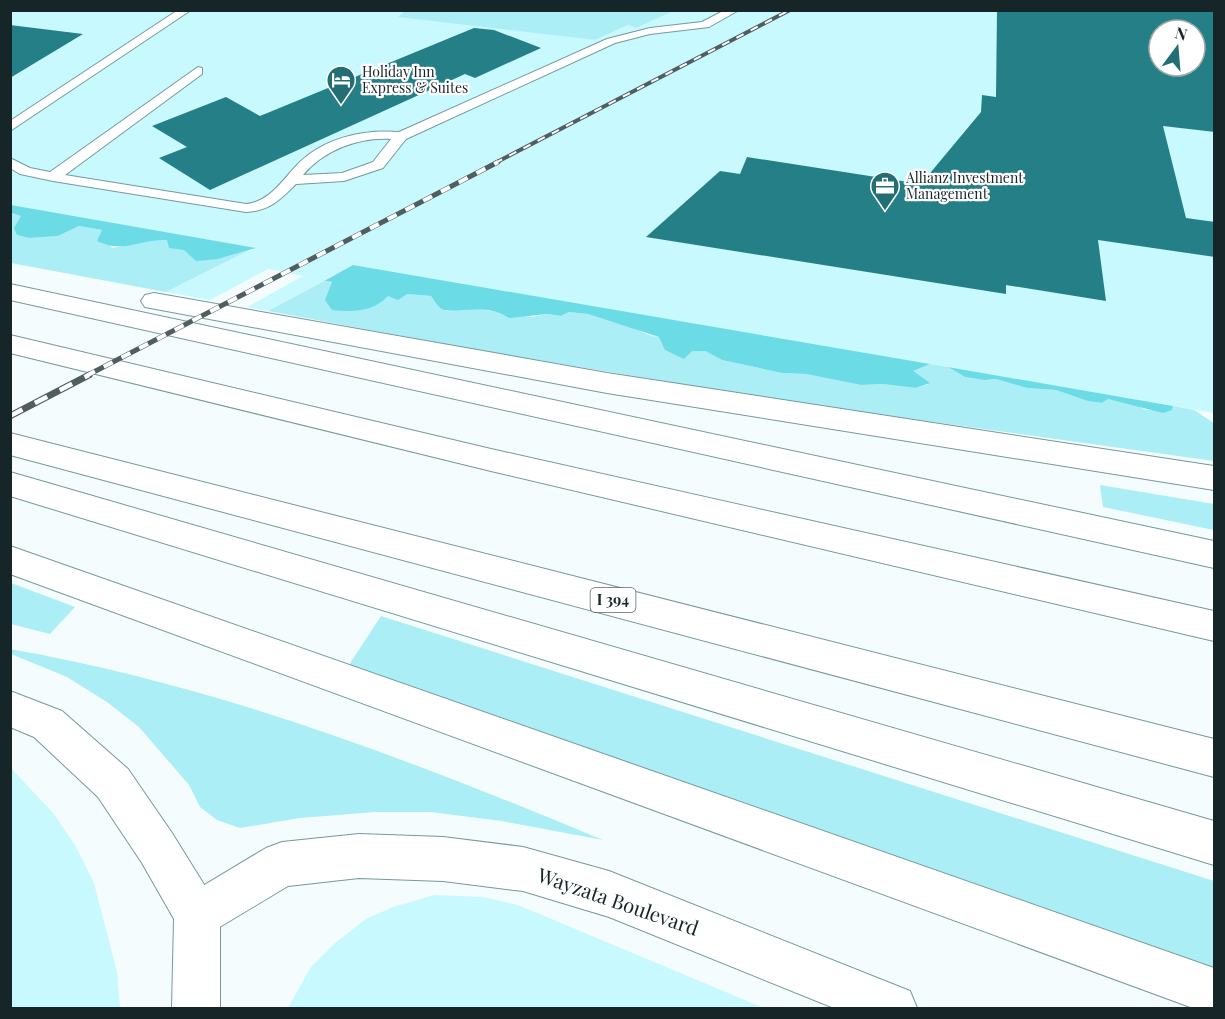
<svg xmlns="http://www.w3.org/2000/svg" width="1225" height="1019" font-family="'Playfair Display',serif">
<rect width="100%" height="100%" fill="#f5fcfd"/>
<!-- built -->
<path fill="#c8f9fe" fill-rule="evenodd" d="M673,10l541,1v402l-861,-148 -85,46 -21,-4 56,-31 -35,-7 -58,31 -44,-8 89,-44 -244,-43 -1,-194h396l-7,5 196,24 33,-15 8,3zM1159,30h36v36h-36z
M11,768l42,45 22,32 19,38 23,89 3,36h-109z
M435,895l48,2 35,8 246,103h-476l23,-41 24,-24 31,-24 27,-12z"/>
<!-- green -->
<path fill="#abeef5" d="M406,10h267v1l-37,17 -8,-3 -33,15 -197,-23z
M10,213l11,3 -4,19 12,3 29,-2 21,-10 23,4 10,18 41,-8h14l17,10 34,9 32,-9 -84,42 -155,-29z
M324,281l64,15 19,-2 24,2 9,12 7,3 24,-3 60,9 17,-3 13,2 8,-4 19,2 48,15 15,7 9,1 32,14h13l17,9 60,13 24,1 55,11 22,-1 33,4 13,-4 -17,-13 18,-7 18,3 17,10 19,3 12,-1 31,9 29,2 33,11 13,2 6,-4 26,5 12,6h26l1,-4 21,4 20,13v38l-418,-58 -324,-54 -204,-38z
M1100,485l114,19v26l-111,-23z
M11,583l64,24 -25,27 -39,-10z
M381,616l833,265v86l-865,-302z
M10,649c206,36 401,111 593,191l-101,-19 -72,-9h-55l-75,6 -60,10 -23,-8 -17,-13 -11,-22 -50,-58 -32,-25 -40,-25 -56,-23z"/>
<!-- forest -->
<path fill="#6bdbe6" d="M11,205l245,43 -38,11 -22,2 -12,-11 -15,-2 -2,-8c-29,-1 -42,14 -70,1l5,-11 -23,-4 -21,10 -29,2 -12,-3 -3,-7 7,-12 -10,-3z
M353,265l577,99 -17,7 17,12 -14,5 -33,-4 -22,1 -55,-11 -24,-1 -60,-13 -17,-9h-13l-8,8 -19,-9 -6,-13 -71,-23 -19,-2 -8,4 -13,-2 -39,4c-23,-17 -59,-2 -69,-10 -3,-3 -6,-8 -9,-12l-24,-2 -9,6 -10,-4c-15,16 -35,16 -56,14l-7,-10 7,-18 -8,-1z
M948,367l225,39 -1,4 -9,3 -55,-14 -6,4 -14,-2 -32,-11 -29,-2 -31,-9 -12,1 -19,-3z"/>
<!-- building -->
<path fill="#257f87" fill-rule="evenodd" d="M997,10h218v122l-52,-6 23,92 29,4v35l-117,-17 8,61 -100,-16v9l-360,-57 74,-66 20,3 7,-17 174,27 60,-72 1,-17 14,2zM1159,30h36v36h-36z
M10,25l73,9 -73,44z
M474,28l20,2 47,18 -66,30 -10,-4 -255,116 -51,-32 28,-11 -35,-21 74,-29 34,19z"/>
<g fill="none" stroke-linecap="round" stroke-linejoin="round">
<!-- service casing -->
<g stroke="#75999d" stroke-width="2">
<path id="service" d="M178,10h13l-181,121v-10z
M725,10h14l-30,17 -59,7 -35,9 -209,96 -23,29 -39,13 -48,3c-16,16 -27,27 -50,28l-193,-31 -33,-7 -10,-6v-10l20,10 20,4 148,-105 4,1v6l-137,101 181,29c23,-2 36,-23 50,-38 26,-28 67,-37 103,-34l208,-93 43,-11 52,-6zM391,139l-18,23 -31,11 -39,2c21,-25 56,-38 88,-36z"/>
</g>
<!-- minor casing -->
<g stroke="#75999d" stroke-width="2">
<path id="minor" d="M359,834l84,3 80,10 86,24 301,120 7,17h-83l-225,-91 -86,-26 -80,-10 -84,-3 -71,8 -75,45 -16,7 -16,-7 -7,-16 7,-16 85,-51 16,-6z"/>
</g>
<!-- tertiary casing -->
<g stroke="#75999d" stroke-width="2">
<path id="tertiary" d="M10,691l52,20 66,58 44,64 41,66 7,16v93h-48l2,-89 -32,-56 -44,-66 -64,-60 -24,-10z"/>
</g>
<!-- motorway casing -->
<g stroke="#75999d" stroke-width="2">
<path id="motorway" d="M10,284l1204,257v27l-1204,-268z
M154,293l453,80 607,93v24l-607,-97 -462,-86 -4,-6 4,-6z
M10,335l481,114 723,162v30l-723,-170 -481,-118z
M10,433l1204,306v38l-1204,-322z
M10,472l1204,349v44l-1204,-369z
M10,546l1204,422v40h-21l-1183,-434z"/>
</g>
<!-- service -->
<use href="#service" fill="#fff" fill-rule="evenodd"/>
<!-- minor -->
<use href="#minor" fill="#fff" fill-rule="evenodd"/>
<!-- tertiary -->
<use href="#tertiary" fill="#fff" fill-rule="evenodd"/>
<!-- motorway -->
<use href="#motorway" fill="#fff" fill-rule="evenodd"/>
<!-- rail-far2 casing -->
<g stroke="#515e5f" stroke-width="4">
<path id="rail-far2" d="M495,163l295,-153"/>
</g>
<!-- rail-far1 casing -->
<g stroke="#515e5f" stroke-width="5">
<path id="rail-far1" d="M86,376l412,-214"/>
</g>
<!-- rail casing -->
<g stroke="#515e5f" stroke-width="7">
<path id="rail" d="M10,416l79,-41"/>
</g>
<!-- rail-far2 -->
<use href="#rail-far2" stroke="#fff" stroke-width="2" stroke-dasharray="8" stroke-linecap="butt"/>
<!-- rail-far1 -->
<use href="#rail-far1" stroke="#fff" stroke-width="4" stroke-dasharray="10" stroke-linecap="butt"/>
<!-- rail -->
<use href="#rail" stroke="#fff" stroke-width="4.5" stroke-dasharray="14" stroke-linecap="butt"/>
</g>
<!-- icons -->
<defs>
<g id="hotel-pin" transform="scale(1.5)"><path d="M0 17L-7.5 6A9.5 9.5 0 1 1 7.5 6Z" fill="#236e75" stroke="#fff"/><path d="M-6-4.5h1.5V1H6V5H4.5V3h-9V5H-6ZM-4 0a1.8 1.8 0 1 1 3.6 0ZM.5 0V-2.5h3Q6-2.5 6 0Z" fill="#fff"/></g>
<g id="office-pin" transform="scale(1.5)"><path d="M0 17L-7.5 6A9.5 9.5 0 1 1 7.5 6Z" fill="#236e75" stroke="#fff"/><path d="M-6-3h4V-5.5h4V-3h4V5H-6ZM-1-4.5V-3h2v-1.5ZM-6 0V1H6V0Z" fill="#fff"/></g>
</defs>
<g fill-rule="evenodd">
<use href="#hotel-pin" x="341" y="80"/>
<use href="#office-pin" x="885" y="186"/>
</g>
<g text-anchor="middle" stroke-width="4.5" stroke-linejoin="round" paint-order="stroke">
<!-- far-poi labels -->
<g font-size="14" fill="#162527" stroke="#fff" text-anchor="start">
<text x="362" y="77">Holiday Inn<tspan x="362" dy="16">Express &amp; Suites</tspan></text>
<text x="906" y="183">Allianz Investment<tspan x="906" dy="16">Management</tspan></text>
</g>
<!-- shield labels -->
<rect fill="#fff" stroke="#5c6668" stroke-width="1.5" x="590.5" y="588" width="45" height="24" rx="4.5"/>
<g font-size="15" font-weight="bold" fill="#162527">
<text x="613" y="605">I 394</text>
</g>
<!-- near-street labels -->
<g font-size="20" fill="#162527" stroke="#fff">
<text transform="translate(618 902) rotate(19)" y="7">Wayzata Boulevard</text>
</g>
</g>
<!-- border -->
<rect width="1225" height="1019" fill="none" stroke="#162527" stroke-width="24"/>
<!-- north arrow -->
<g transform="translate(1177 48) rotate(16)"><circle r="28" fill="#ffffff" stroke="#a2a8a9" stroke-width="1.5"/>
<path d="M0-4.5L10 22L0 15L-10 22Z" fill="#236e75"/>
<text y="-9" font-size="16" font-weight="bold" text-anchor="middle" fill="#162527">N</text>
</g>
</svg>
